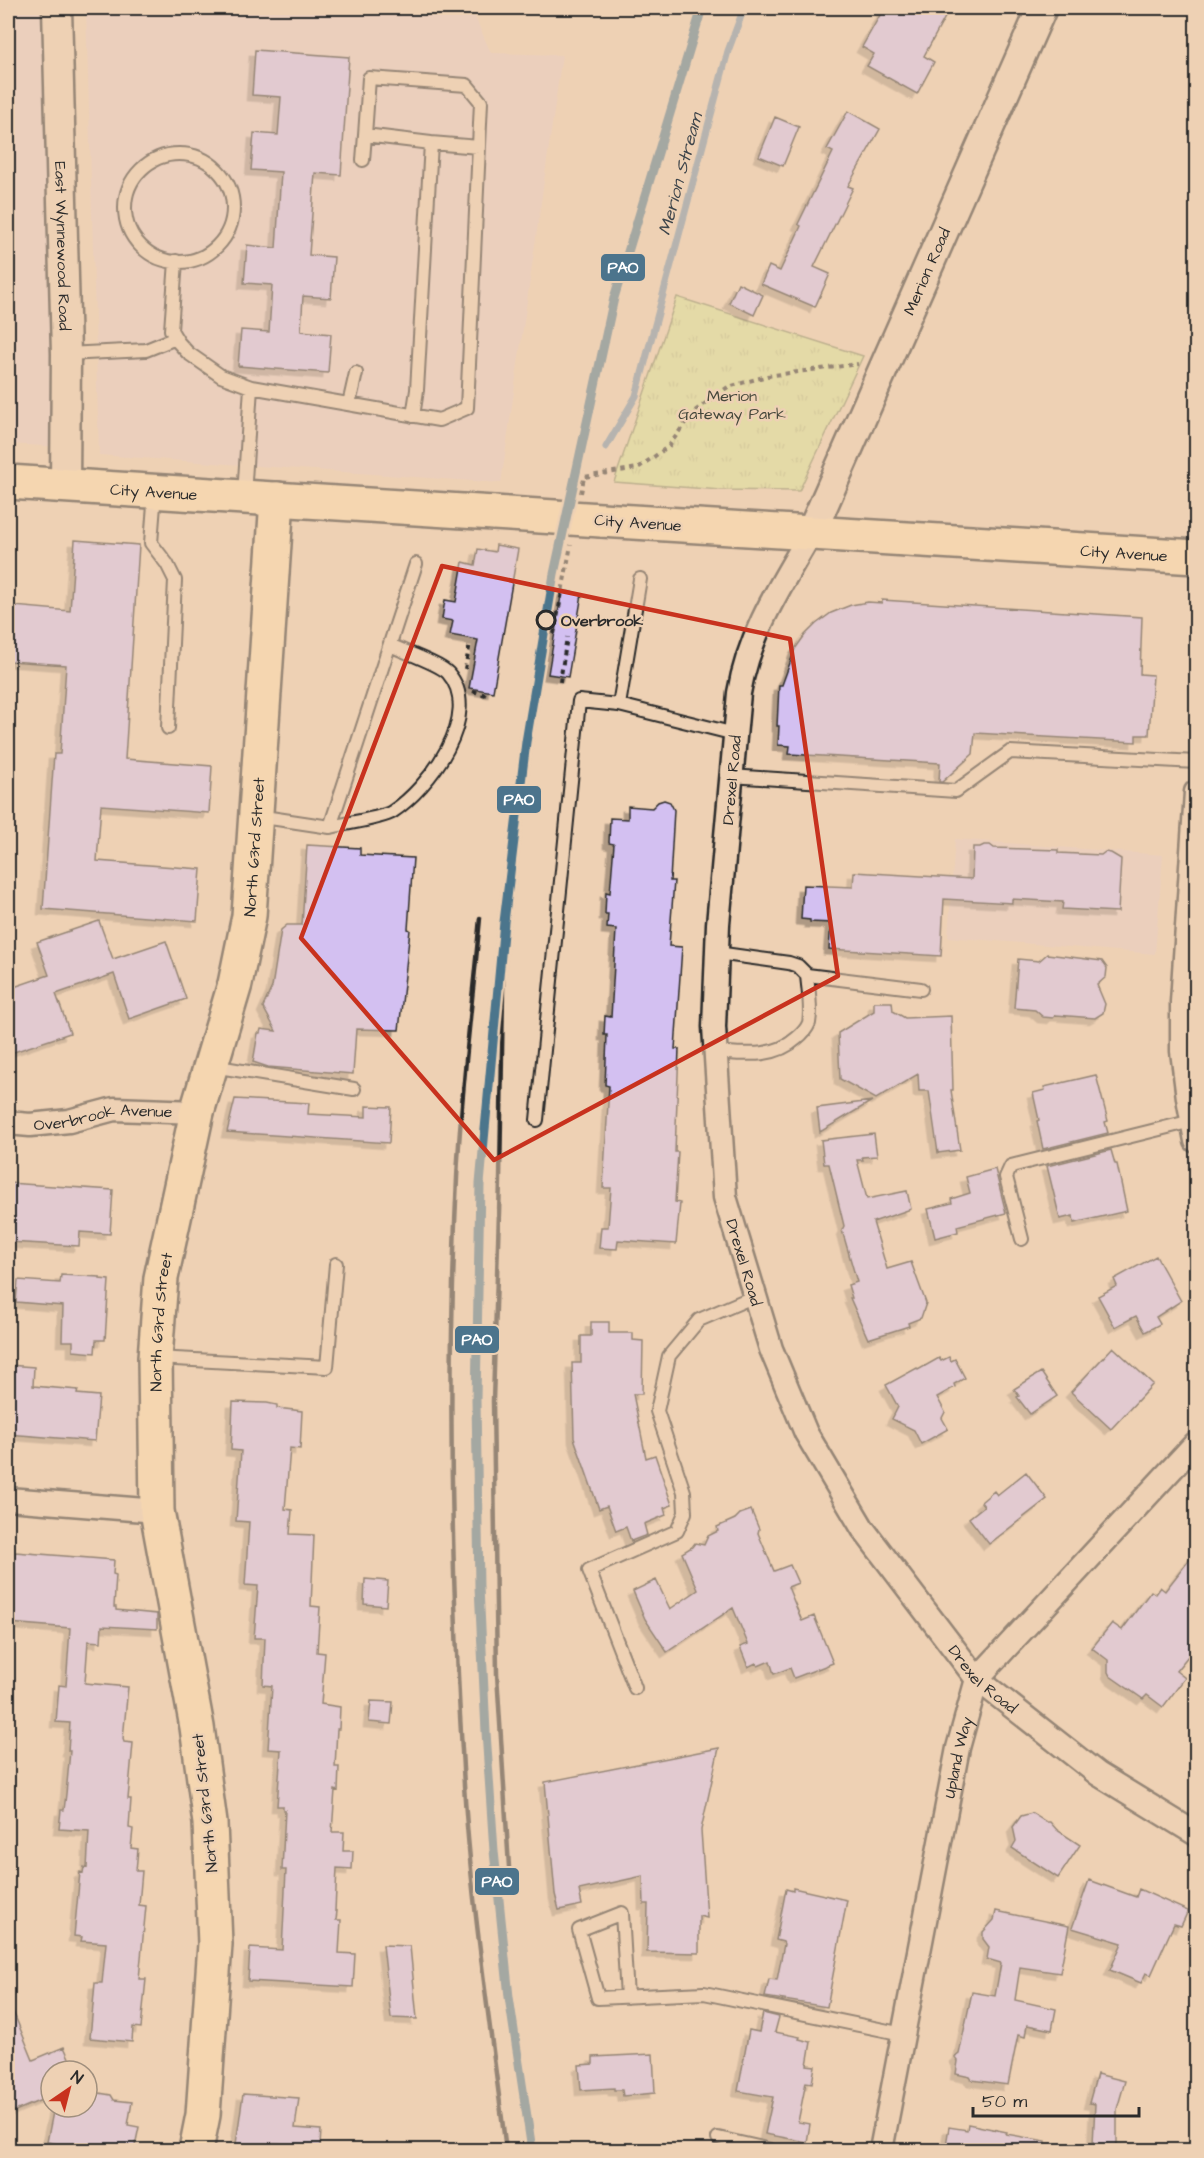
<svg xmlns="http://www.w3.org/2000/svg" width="1204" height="2158" font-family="'Architects Daughter',sans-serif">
<defs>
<pattern id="park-tufts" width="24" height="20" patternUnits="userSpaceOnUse" patternTransform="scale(1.5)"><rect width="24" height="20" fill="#d8e497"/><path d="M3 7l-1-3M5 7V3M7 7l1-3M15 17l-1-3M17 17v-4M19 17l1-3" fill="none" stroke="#bac482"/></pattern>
<filter id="shadow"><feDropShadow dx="-5.5" dy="5.5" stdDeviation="0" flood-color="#0004"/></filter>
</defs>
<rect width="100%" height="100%" fill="#eed1b4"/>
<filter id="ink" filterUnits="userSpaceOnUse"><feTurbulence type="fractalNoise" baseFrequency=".0167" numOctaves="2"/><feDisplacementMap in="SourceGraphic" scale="12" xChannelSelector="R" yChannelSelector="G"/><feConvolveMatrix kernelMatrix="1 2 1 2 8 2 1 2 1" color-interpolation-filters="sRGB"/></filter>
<g filter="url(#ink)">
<!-- built -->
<path fill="#e6ccc6" d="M8,8h47l8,439 -55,-3z
M86,8h385l20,45 71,2 -61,428 -402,-28z
M955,839l208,16 -8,99 -207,-17z"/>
<!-- park -->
<path fill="url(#park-tufts)" stroke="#828861" stroke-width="1.5" d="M677,297l186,59 -64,135 -78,-1 -107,-8z"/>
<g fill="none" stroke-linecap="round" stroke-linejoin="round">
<!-- stream -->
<path stroke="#718fa9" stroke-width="7" d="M606,447l30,-51 92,-345 16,-43"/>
</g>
<!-- building -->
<path fill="#d3c0f1" stroke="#2b2b2b" stroke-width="1.5" filter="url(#shadow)" d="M884,8h66l-26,48 10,6 -17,32 -50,-28 7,-12 -12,-7z
M255,50l94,7 -8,118 -26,-2 -6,82 25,2 -3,41 -28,-2 -2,35 30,3 -3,39 -90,-7 3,-36 28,2 3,-47 -28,-2 3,-38 29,3 5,-76 -30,-2 3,-37 24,2 3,-38 -29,-2z
M848,111l32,18 -32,57 5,2 -39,79 16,7 -15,33 -54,-23 8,-18 11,5 21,-45 -3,-2 35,-72 -6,-3z
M775,117l24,10 -16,39 -24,-10z
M738,283l25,12 -9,20 -25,-12z
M75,540l64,5 -14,214 87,7 -3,47 -108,-8 -4,56 104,8 -4,52 -154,-12 11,-155h6l6,-89 -56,-4 4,-55 56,5z
M496,545l22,4 -25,143 -24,-4 9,-48 -28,-5 3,-14 -11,-2 3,-19 11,2 7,-40 12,3 3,-16 17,3z
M562,590l20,4 -14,83 -20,-3z
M882,600l260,17 -2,57 13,1 -4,60h-13v7l-161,-9 -2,21 -31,28h-3l1,-19 -151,-9 1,-8 -12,-1 1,-19h-2l2,-41h3l13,-36 10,-14 11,-11 15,-11 20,-8 17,-3 14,1z
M664,800l6,2 4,8 -4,71h4l-5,65 13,1 -7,102h4l-4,103h3l-3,50 5,1 -4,41 -58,-4 -1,9 -18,-1 2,-21h7l3,-39h-8l6,-102 -4,-1 2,-50h-3l1,-19 6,1 5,-88 -9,-1 1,-14h-3l1,-22 4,1 4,-49 -5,-1 1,-25 18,1v-13l24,2 6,-6z
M307,845l53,3v7l53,3 -5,71 2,1 -11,100 -43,-1 -3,45 -85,-7 -15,-5 5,-29h2l1,-4 15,2 -13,-24 9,-20 9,-57 6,-5h15z
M984,845h6l4,3 64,2v3l43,2 4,-3 6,1 10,6 -3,53 -56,-3 1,-7 -51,-3v4l-68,-4 -3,57 -112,-7 2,-26 -21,-1v-2l-9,-1 2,-34 50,2 1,-15 118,7 1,-32h7z
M99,921l14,38 53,-18 20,58 -57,20 -15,-45 -58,20 14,39 -62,21v-65l41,-14 -12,-33z
M1047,954l55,7 5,7 -1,9 -9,8 8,19 -2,9 -8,5 -39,-3 -3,3 -10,-1 -8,-7 -21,-2 4,-49 21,2z
M874,1002h18l1,9 12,7 46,-2 2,74h-2l9,60 -22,3 -9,-62h-10l-1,-17 -42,25 -36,-20 -2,-46 36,-22z
M1096,1075l12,46 -3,1 3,11 -65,16 -6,-28 2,-1 -6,-27 12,-3 -1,-3z
M235,1099l74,4 -1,11 58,3v-11l25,1 -2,36 -162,-11z
M872,1101l-52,31 -3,-24z
M874,1134l3,22 -15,1 1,3h-6l10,39 40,-8 4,18 -38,13 14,47 24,-7 15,41 -5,15 -13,5 1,3 -41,13 -18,-41h2l-4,-13 9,-3 -15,-52 2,-4 -15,-62h-5l-3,-24z
M1111,1150l4,14h2l10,47 -53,12 -1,-7 -13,3 -13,-53z
M995,1169l11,44 -49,13 1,6 -23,6 -7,-29 24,-6 -1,-4 19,-6 -4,-16z
M8,1183l105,7 -3,44 -30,-2 -1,14 -71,-4z
M1156,1256l25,45 -25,16 4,7 -15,8 -9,-16 -21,11 -17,-31 19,-10 -3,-7z
M61,1275l39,2v2l9,1 -4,60h-9l-1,13 -22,-2v-10h-11l1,-35 -47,-4 2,-22 42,3z
M591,1322h18v11h24v7l10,1 -1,53h-9l13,64 9,-3 17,50 -8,3 2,7 -22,9 3,11 -16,6 -5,-14 -10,4 -9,-25 -8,3 -25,-71 -2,-75h9v-27h10z
M1113,1347l40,37 -42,45 -40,-37z
M949,1357l2,4 4,-2 10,19 -11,6 1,3 -18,10 8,15 -3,6 6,11 -27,15 -7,-14 -22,-11 6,-12 -12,-22 31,-17 1,2 21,-12 2,3z
M8,1365l26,2 -1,19 45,4 -1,4 22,2 -4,45 -87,-7z
M1041,1372l16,24 -27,18 -13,-17 2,-1 -5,-7z
M233,1402l34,1 10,2v3l25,3 -2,38 -10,-1 -5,61 7,1 -2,24 24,1 -3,71 9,1 -3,45 8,1 -4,51 19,3 -1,22h-2l-2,38h4l-1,24 -3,-1 -3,42h12l-1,19h10l-1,18 -15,-1 -2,43h2l-1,9h5l-2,33 16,1 -2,33 -105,-6 2,-33 32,2 4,-80h-4l3,-60h-2v-4h-6l4,-56 -13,-1 4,-63 -9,-1 2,-47h-11l4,-52 -13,-1 4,-63 -13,-1 5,-70 -10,-1z
M1026,1472l21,27 -58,45 -20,-26 15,-12 -3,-4 13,-11 3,4z
M751,1510l8,19 -1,4 16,38 16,-6 8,18 -10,4 14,34 12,-5 19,47 -39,15 -4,-10 -16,6 -4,-13 -12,5 -2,-3 -8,4 -8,-20 8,-3 -15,-36 -66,44 -22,-33 -12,-28 23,-11 14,29 28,-19 -16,-37 10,-6 3,-4 9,2 4,-9 10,-5 -1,-4 18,-8 5,-5z
M1197,1550v95l-21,26 9,7 -22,29 -16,-12 -4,4 -33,-23 -2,-4v-12l-16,-12 20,-25 10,7 29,-39 4,3 5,-7 5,4z
M15,1552l99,8 -1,14 3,1 -2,32h2v3l41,4v15l-55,-3 -1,16 -13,-1 -3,42 43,4 -5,52 1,3 9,1 -5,56h3l-2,29 4,1 -2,19 7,1 -2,22h6l-3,34 7,1 -7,73h7l-5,49 -8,-1 -1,15 -42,-4 5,-55h7l4,-40 -25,-2 1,-4 -8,-1 6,-64 3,1 1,-6 3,1 2,-37 -30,-2 2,-19h3l2,-16 4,-43h-2l2,-28 -14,-1 3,-37 7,1 4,-58 -61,-5 3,-38h-2l1,-19h3z
M365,1579l23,2 -2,25 -22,-2z
M371,1701l22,1 -2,22 -22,-2z
M719,1748l-18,82 6,88 -8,-2v37l-52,-1 1,-48h-4l-1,-28 -64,14 3,15 -23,5 -4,-16 -10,-112z
M1032,1813l14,9h4l7,8 23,15 -22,33 -46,-30 4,-7 -3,-14 8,-11z
M1089,1880l47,17 3,-8 49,22 -7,15 -7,-2 -23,51 -5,-2 -5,10 -31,-13 12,-27 -50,-15z
M793,1888l54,12 -20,107 -62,-10 4,-18 8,1 7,-36 -1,-2 -7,-2 10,-51 7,2z
M996,1911l73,15 -9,47 -40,-6 -5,33 41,9 -4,21 -25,-5 -2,12 -7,-2 -10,50 -36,-5 -2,-3 -14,-3 2,-13 -3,-4 4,-3 13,-62 23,4 6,-33 -14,-4 2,-12 -6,-8v-7l11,-12z
M383,1945l27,1 7,73 -26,-1z
M8,1999l25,61 31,-13 11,24h-24v25l-43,18z
M763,2013l16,4 -4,15 25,5 -1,2 12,3 -4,23 8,1 -3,17 -6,-1 -8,40 12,2 -3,18 -42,-8 8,-37 -35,-6 11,-61 10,2z
M653,2054l2,39 -32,3 -1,-6h-8v-2l-33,2 -2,-25 14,-1v-7z
M1097,2074l28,7 -8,28v36l-24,-1 2,-40 -6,-1z
M87,2091l24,4 3,5 18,2 -4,23 11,2 -5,24h-71l1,-6 -17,-3 7,-35h33z
M243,2094l56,4 -4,30 26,2 -1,16 -48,-3 -1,8h-36z
M968,2124l39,8 -1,2 40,7 -1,10h-100l4,-24 18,3z"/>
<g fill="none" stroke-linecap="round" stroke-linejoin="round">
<!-- service casing -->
<g stroke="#2b2b2b" stroke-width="16">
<path id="service" d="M431,143l48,4
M125 208a54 54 0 1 1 108 0a54 54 0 1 1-108 0Z
M363,160l2,-25
M176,261l-5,69 7,12 10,11 33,23 30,11 188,33 28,-12 14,-306 -14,-17 -98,-7 -4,57 66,8 -14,247 -4,26
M66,354l80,-4 30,-12
M349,404l7,-31
M155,492l-4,51 16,21 8,16 -7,148
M244,496l7,-109
M619,705l21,-126
M731,776l225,15 54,-39 186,10
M257,816l73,11 86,-263
M330,827c13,-3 53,-9 62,-15 37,-24 92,-98 56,-139 -8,-9 -46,-22 -58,-28
M807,975l114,14
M716,1052c28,2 58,7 81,-14 5,-4 10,-10 12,-15 3,-15 -1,-34 -2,-48l-9,-9 -9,-3 -72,-10
M212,1066l142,23
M537,1120l42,-419 40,4 116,29
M1022,1239l-16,-62 5,-11 181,-45
M156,1358l171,9 9,-103
M635,1688l-46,-118 88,-39 8,-18 -1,-21 -27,-81 12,-55 30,-36 56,-24
M627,1997l-5,-84 -43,17 19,68 106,-5 199,41
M718,2138l53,12"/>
</g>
<!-- minor casing -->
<g stroke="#2b2b2b" stroke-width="27">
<g id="minor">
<path id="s1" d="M811,533c-30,52 -62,100 -72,160l-21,231 -4,103 11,170 46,152 35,84 57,96 114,150 121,95 98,60"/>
<path d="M1196,792l-14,210v49l6,47 8,43"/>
<path id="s2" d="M8,1123l22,2 39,-4 45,-12 83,3"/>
<path d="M8,1499l149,12"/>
<path id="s3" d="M881,2150l77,-402 19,-69 219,-236"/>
</g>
</g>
<!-- tertiary casing -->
<g stroke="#2b2b2b" stroke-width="33">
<g id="tertiary">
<path id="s4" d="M57,8l9,346 -1,132"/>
<path id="s5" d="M811,533l231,-525"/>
</g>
</g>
<!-- primary casing -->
<g stroke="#2b2b2b" stroke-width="38">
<g id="primary">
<path id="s6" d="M196,2150l7,-35 12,-171 -5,-121 -13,-96 -40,-216 -2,-153 6,-80 36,-166 38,-128 14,-68 28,-417"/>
</g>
</g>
<!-- trunk casing -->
<g stroke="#2b2b2b" stroke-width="38">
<g id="trunk">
<path id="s7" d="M8,482l486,31"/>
<path id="s8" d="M601,520l595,37"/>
</g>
</g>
<!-- path -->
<path stroke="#2b2b2b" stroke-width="4" stroke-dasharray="4.5 4.5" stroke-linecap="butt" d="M581,493l3,-16 54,-9 31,-22 23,-33 36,-26 39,-11 91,-12
M554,634l17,-89
M465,669l5,-26
M560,682l7,-45
M473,691l13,4"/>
<!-- service -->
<use href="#service" stroke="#eed1b4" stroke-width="12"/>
<!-- minor -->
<use href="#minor" stroke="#eed1b4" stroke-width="22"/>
<!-- tertiary -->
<use href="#tertiary" stroke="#eed1b4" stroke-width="28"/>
<!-- primary -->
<use href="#primary" stroke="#fddcac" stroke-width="33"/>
<!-- trunk -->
<use href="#trunk" stroke="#fddcac" stroke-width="33"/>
<!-- rail -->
<path stroke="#2b2b2b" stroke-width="4.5" d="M480,918c-8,87 -19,174 -23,260 -10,197 -6,394 6,590 7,128 27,255 43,382
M504,922l-4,259 -7,220 4,273 12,193"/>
<!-- trunk-bridge casing -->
<g stroke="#2b2b2b" stroke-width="38" stroke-linecap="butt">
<path id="trunk-bridge" d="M494,513l107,7"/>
</g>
<!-- trunk-bridge -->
<use href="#trunk-bridge" stroke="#fddcac" stroke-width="33"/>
<!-- rail-1 casing -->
<g stroke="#eed1b4" stroke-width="14">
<path id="rail-1" d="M532,2150l-23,-153 -15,-146 -8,-119 -7,-145 -3,-187 4,-216 24,-262 22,-180 28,-168 60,-276 88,-290"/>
</g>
<!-- rail-1 -->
<use href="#rail-1" stroke="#4c748c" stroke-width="9"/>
</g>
</g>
<!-- marked area -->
<path d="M0 0H1204V2158H0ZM442,566l348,73 48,337 -344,184 -193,-222z" fill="#eed1b4" fill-opacity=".55" fill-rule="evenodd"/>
<path fill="none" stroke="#c8321e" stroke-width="4.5" stroke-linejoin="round" d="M442,566l348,73 48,337 -344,184 -193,-222z"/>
<!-- markers -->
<circle fill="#eed1b4" stroke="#2b2b2b" stroke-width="3" cx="546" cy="620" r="9"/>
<g text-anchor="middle" stroke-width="5" stroke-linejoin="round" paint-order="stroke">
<!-- street labels -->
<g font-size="16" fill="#2b2b2b" stroke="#eed1b4">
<text dy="6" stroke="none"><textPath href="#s4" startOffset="238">East Wynnewood Road</textPath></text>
<text dy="6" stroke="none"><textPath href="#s5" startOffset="286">Merion Road</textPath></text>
<text dy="6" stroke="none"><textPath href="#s7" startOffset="146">City Avenue</textPath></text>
<text transform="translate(638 522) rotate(4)" y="6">City Avenue</text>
<text dy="6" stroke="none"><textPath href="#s8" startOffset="524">City Avenue</textPath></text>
<text transform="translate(731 780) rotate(-85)" y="6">Drexel Road</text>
<text dy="6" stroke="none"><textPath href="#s6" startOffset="1320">North 63rd Street</textPath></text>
<text dy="6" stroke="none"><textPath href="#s2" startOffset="96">Overbrook Avenue</textPath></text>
<text dy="6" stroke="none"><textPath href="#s1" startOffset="750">Drexel Road</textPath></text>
<text dy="6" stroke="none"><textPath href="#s6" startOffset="834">North 63rd Street</textPath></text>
<text dy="6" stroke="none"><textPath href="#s1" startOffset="1236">Drexel Road</textPath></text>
<text dy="6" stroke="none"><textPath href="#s3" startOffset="400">Upland Way</textPath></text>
<text transform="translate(204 1803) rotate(-96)" y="6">North 63rd Street</text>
</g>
<!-- park labels -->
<g font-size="16" fill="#45473b" stroke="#eed1b4">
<text x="732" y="401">Merion<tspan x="732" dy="18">Gateway Park</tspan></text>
</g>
<!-- stop labels -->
<g font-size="16" font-weight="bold" fill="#2b2b2b" stroke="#eed1b4" text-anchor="start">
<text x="561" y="626">Overbrook</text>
</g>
<!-- water labels -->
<g font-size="18" font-style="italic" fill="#3d444a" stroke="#eed1b4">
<text transform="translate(680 174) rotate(-75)" y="6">Merion Stream</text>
</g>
</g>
<g stroke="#eed1b4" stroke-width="2">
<rect x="600" y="253" width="46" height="29" rx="6" fill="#4c748c"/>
<rect x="496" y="785" width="46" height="29" rx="6" fill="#4c748c"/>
<rect x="454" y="1325" width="46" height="29" rx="6" fill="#4c748c"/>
<rect x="474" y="1867" width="46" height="29" rx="6" fill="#4c748c"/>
</g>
<g font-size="16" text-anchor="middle" font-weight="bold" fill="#fff">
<text x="623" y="273">PAO</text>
<text x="519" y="805">PAO</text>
<text x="477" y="1345">PAO</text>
<text x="497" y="1887">PAO</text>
</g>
<!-- margin -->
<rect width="1204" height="2158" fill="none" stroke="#eed1b4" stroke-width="30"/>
<rect x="15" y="15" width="1174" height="2128" fill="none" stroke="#2b2b2b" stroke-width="2" filter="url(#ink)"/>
<!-- north arrow -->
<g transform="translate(69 2089) rotate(35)"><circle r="28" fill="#eed1b4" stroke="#a08f7d" stroke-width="1.5"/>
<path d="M0-4.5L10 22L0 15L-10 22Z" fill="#c8321e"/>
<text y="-9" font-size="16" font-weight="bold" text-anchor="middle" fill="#2b2b2b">N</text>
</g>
<!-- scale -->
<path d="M973 2107v9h166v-9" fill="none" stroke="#2b2b2b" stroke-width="3"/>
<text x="982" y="2107" font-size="18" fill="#2b2b2b" stroke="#eed1b4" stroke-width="4.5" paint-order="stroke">50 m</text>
</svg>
